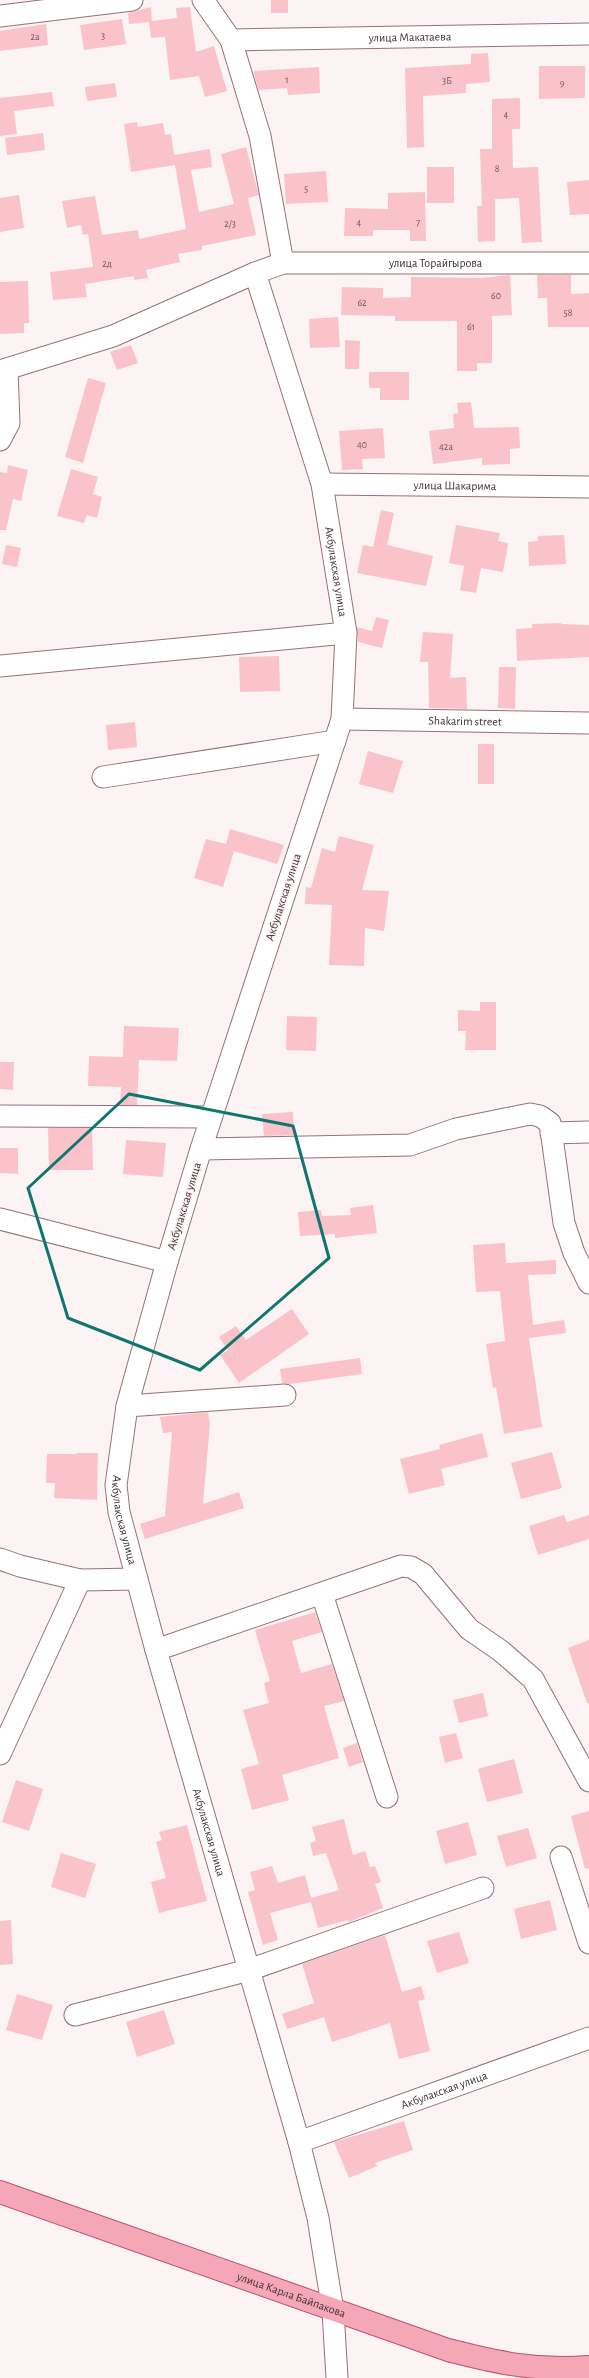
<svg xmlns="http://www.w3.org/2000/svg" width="589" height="2378" font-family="'Alegreya Sans',sans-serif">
<rect width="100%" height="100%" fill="#fcf3f4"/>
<!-- building -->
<path fill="#fac3ca" d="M271,0h17v13h-17z
M151,7l1,14 25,-3 -1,-10 14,-1 6,45 18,-6 13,45 -22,6 -6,-21 -29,4 -5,-43 -14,1 -2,-16 -20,2 -1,-11z
M122,19l4,25 -42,6 -4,-25z
M46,24l2,21 -48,6v-20z
M488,53l2,29 -24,2v9l-43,3 1,51 -17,1 -2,-80 66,-4v-10z
M539,66h46v32l-46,1z
M319,67l1,26 -32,2 -1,-7 -28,2 -5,-15v-4z
M115,83l2,14 -30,4 -2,-14z
M52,92l2,14 -40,5 3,23 -17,2v-38z
M520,98v31h-8l1,39 25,-1 4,75 -20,1 -3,-45 -24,1v42l-17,1 -1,-36h5l-2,-57h12v-50z
M137,122l1,5 25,-4 2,12 6,-1 3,21 36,-6 2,18 -21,3 8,42 35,-8 -13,-50 25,-7 13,48 -11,3 8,37 -54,11v4l-24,4 2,8 -34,8 2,8 -14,2v-4l-49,8 2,13 -34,3 -3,-28 43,-5 -5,-33 -5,1 -2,-10 -14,3 -5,-27 33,-5 7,39 36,-5 1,9 47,-10 -11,-64 -44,7 -7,-48z
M43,133l2,17 -38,5 -2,-17z
M427,167h27v36h-27z
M326,171l2,31 -42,2 -2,-30z
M589,180v34l-19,1 -3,-33z
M425,192l1,49h-16v-11h-37v6h-29l1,-28 43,1v-16z
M19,195l5,33 -24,4v-34z
M510,275l2,40 -20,1v47h-15v8h-20v-50h-62v-5l-54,-1 1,-28 41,1v10l28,-1v-20l70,1z
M537,275h34v19l18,-1v34h-41l-1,-29h-9z
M28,281l1,42h-5v10l-24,1v-52z
M338,317l2,30 -30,1 -1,-29z
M345,340l15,1 -1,28h-14z
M131,345l7,18 -21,7 -7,-18z
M369,372h40v28h-29v-12h-11z
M88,378l18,5 -23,80 -18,-6z
M471,402l3,26 45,-1 1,21 -10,1v15l-28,1v-7l-49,6 -4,-33 25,-3 -1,-14 5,-1 -1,-10z
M383,428l2,30 -23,1 1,10 -21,1 -3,-39z
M8,465l20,5 -7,31 -8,-2 -7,31h-6v-58l7,1z
M71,469l27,8 -5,17 9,3 -5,21 -10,-3 -3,8 -27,-7z
M381,510l13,3 -7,32 46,11 -7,30 -69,-13 6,-28 10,2z
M456,525l44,8 -2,8 10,2 -5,29 -22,-4 -5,25 -16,-3 4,-24 -15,-3z
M564,535l2,29 -37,2 -1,-24 10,-1v-5z
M6,545l15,3 -4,19 -15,-3z
M376,617l13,3 -7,28 -24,-6 -1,-15 15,4z
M561,623v1l28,1v32l-72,4 -1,-32 16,-1v-4z
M423,632l30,2 -3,44 16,-1 1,32 -38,-1 -1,-46h-8z
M279,656l1,35 -40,1 -1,-35z
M499,667h17l-1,42 -17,-1z
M135,722l2,25 -29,3 -2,-25z
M478,744h16v40h-16z
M368,751l35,10 -10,32 -34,-9z
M230,829l54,16 -7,19 -43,-13 -11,36 -29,-9 12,-39 20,5z
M339,836l35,9 -12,45 27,1 -5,40 -19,-3 -1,38 -35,-1 3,-60 -27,-1 1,-17 5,1 11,-40 13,4z
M480,1002h16v48h-31l1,-19h-8v-21l22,1z
M287,1016l30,1 -1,34 -30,-1z
M124,1026l55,2 -2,33 -38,-1 -2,45h-17l1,-18 -33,-1 1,-30 34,1z
M0,1062h14l-1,28 -13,-1z
M293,1112l1,23 -30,1 -2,-22z
M48,1128h44l1,42h-44z
M126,1140l40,3 -3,34 -40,-3z
M0,1148h18v26l-18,-1z
M373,1205l4,28 -42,5v-4l-35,2 -2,-24 23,-2 1,6 29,-1 -1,-7z
M505,1243l1,20 50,-3v14l-28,1 5,50 31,-5 2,13 -37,5 13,89 -38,7 -8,-47 -3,1 -7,-44 19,-3 -5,-50 -24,1 -3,-47z
M292,1309l17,25 -70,49 -19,-28 8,-5 -9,-13 17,-11 10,14z
M360,1358l2,16 -72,10 -8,-1 -2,-14z
M208,1412l2,12 -7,80 36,-12 5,16 -99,31 -5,-15 25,-8 7,-84 -9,1 -3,-16z
M482,1433l6,24 -47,12 4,16 -36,9 -9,-35 40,-10 -1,-4z
M552,1452l10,36 -41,11 -10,-36z
M77,1453h21l-1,47 -43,-2 1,-15h-9l1,-29h30z
M564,1515l3,7 22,-7v24l-51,16 -9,-29z
M315,1612l7,20 -30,9 9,32 31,-9 12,37 -20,5 15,52 -57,17 7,25 -37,10 -11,-41 18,-5 -16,-54 26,-7 -5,-20 6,-2 -15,-51z
M589,1640v63h-2l-19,-55z
M483,1693l5,23 -29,7 -6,-23z
M456,1733l7,25 -18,5 -6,-26z
M357,1743l6,19 -14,5 -6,-19z
M514,1759l9,34 -36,9 -9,-33z
M16,1780l27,9 -14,42 -27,-9z
M589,1811v57l-4,1 -14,-53z
M344,1819l9,36 12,-4 5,16 5,-1 6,16 -6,2 8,24 -34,14 -1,-2 -30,8 -7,-26 -41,11 8,27 -15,5 -15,-53 7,-2 -5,-18 22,-6 6,17 27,-8 6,23 28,-8 -13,-37 -13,3 -3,-13 6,-2 -4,-14z
M468,1822l9,33 -32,9 -9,-33z
M187,1825l20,76 -48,12 -8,-31 15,-4 -10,-36 6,-2 -3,-8z
M528,1828l9,30 -31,9 -9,-31z
M61,1853l35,11 -11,34 -34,-11z
M550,1900l7,30 -36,9 -7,-30z
M11,1920l2,44 -13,1v-44z
M459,1932l10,31 -32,10 -10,-32z
M385,1935l17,57 19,-6 4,13 -7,2 12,50 -31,8 -9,-36 -58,19 -8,-25 -37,12 -5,-15 32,-11 -12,-39z
M17,1994l36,11 -11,35 -36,-10z
M164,2010l11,34 -38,13 -11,-35z
M404,2121l9,29 -38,13 2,3 -28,12 -15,-36z"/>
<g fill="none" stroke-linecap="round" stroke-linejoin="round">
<!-- minor casing -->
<g stroke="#977076" stroke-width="23">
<g id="minor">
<path d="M203,0l28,40 29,96 23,127"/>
<path d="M0,16l132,-16"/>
<path id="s1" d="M231,40l358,-6"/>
<path id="s2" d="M255,273l67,211 24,149 -4,86 -141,430 -34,113 -40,144 -11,79 3,27 37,138 143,492 19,76 15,93 4,67"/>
<path id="s3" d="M0,371l113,-35 142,-63 28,-10h306"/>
<path d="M0,440l9,-17 -2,-54"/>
<path id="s4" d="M322,484l267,3"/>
<path d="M0,666l346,-33"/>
<path id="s5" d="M342,719l247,4"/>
<path d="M103,777l232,-36"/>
<path d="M0,1116l211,1"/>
<path d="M551,1133l38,-1"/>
<path d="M201,1149l209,-4 46,-16 74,-15 10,2 10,7 14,100 10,30 15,30"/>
<path d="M0,1219l167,43"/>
<path d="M127,1406l158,-11"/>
<path d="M0,1559l20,7 60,14 57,-1"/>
<path d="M322,1594l65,203"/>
<path d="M156,1650l245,-84 10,1 12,7 46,55 32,22 32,28 56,102"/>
<path d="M0,1754l80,-174"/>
<path d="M561,1857l28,86"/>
<path d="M75,2015l174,-45 234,-82"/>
<path id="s6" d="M299,2142l290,-104"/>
</g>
</g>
<!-- major casing -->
<g stroke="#b25669" stroke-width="24">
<g id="major">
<path id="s7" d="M0,2192l448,158c51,13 87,21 141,17"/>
</g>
</g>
<!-- minor -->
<use href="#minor" stroke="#fff" stroke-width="21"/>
<!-- major -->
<use href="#major" stroke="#f6a7b7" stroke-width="22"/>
</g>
<!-- marked area -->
<path fill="none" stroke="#0f766e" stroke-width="3" stroke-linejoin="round" d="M129,1094l164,32 36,132 -129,112 -132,-52 -40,-130z"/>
<g text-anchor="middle" stroke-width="3.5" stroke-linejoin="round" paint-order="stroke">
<!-- number labels -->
<g font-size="10" fill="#6d5356">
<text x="103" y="39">3</text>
<text x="35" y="40">2а</text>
<text x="287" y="83">1</text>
<text x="447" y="84">3Б</text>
<text x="562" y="86">9</text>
<text x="506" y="118">4</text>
<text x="497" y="172">8</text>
<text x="306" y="192">5</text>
<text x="359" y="226">4</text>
<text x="418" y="226">7</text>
<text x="230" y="227">2/3</text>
<text x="107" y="267">2д</text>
<text x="496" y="299">60</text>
<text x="362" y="306">62</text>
<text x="568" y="316">58</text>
<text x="471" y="330">61</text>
<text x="362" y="448">40</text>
<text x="446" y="450">42а</text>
</g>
<!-- street labels -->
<g font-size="12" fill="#3e2e30" stroke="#fcf3f4">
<text dy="4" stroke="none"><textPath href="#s1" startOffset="179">улица Макатаева</textPath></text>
<text dy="4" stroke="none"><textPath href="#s3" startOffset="456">улица Торайгырова</textPath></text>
<text dy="4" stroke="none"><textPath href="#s4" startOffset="133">улица Шакарима</textPath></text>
<text dy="4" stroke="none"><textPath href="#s2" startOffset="310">Акбулакская улица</textPath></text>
<text dy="4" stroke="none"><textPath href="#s5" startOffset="123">Shakarim street</textPath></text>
<text transform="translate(283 897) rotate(-72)" y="4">Акбулакская улица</text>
<text transform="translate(184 1206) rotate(-73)" y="4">Акбулакская улица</text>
<text dy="4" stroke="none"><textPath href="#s2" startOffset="1294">Акбулакская улица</textPath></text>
<text dy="4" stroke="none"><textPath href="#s2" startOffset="1618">Акбулакская улица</textPath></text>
<text dy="4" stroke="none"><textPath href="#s6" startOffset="154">Акбулакская улица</textPath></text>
<text dy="4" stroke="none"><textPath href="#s7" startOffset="309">улица Карла Байпакова</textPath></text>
</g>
</g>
</svg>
